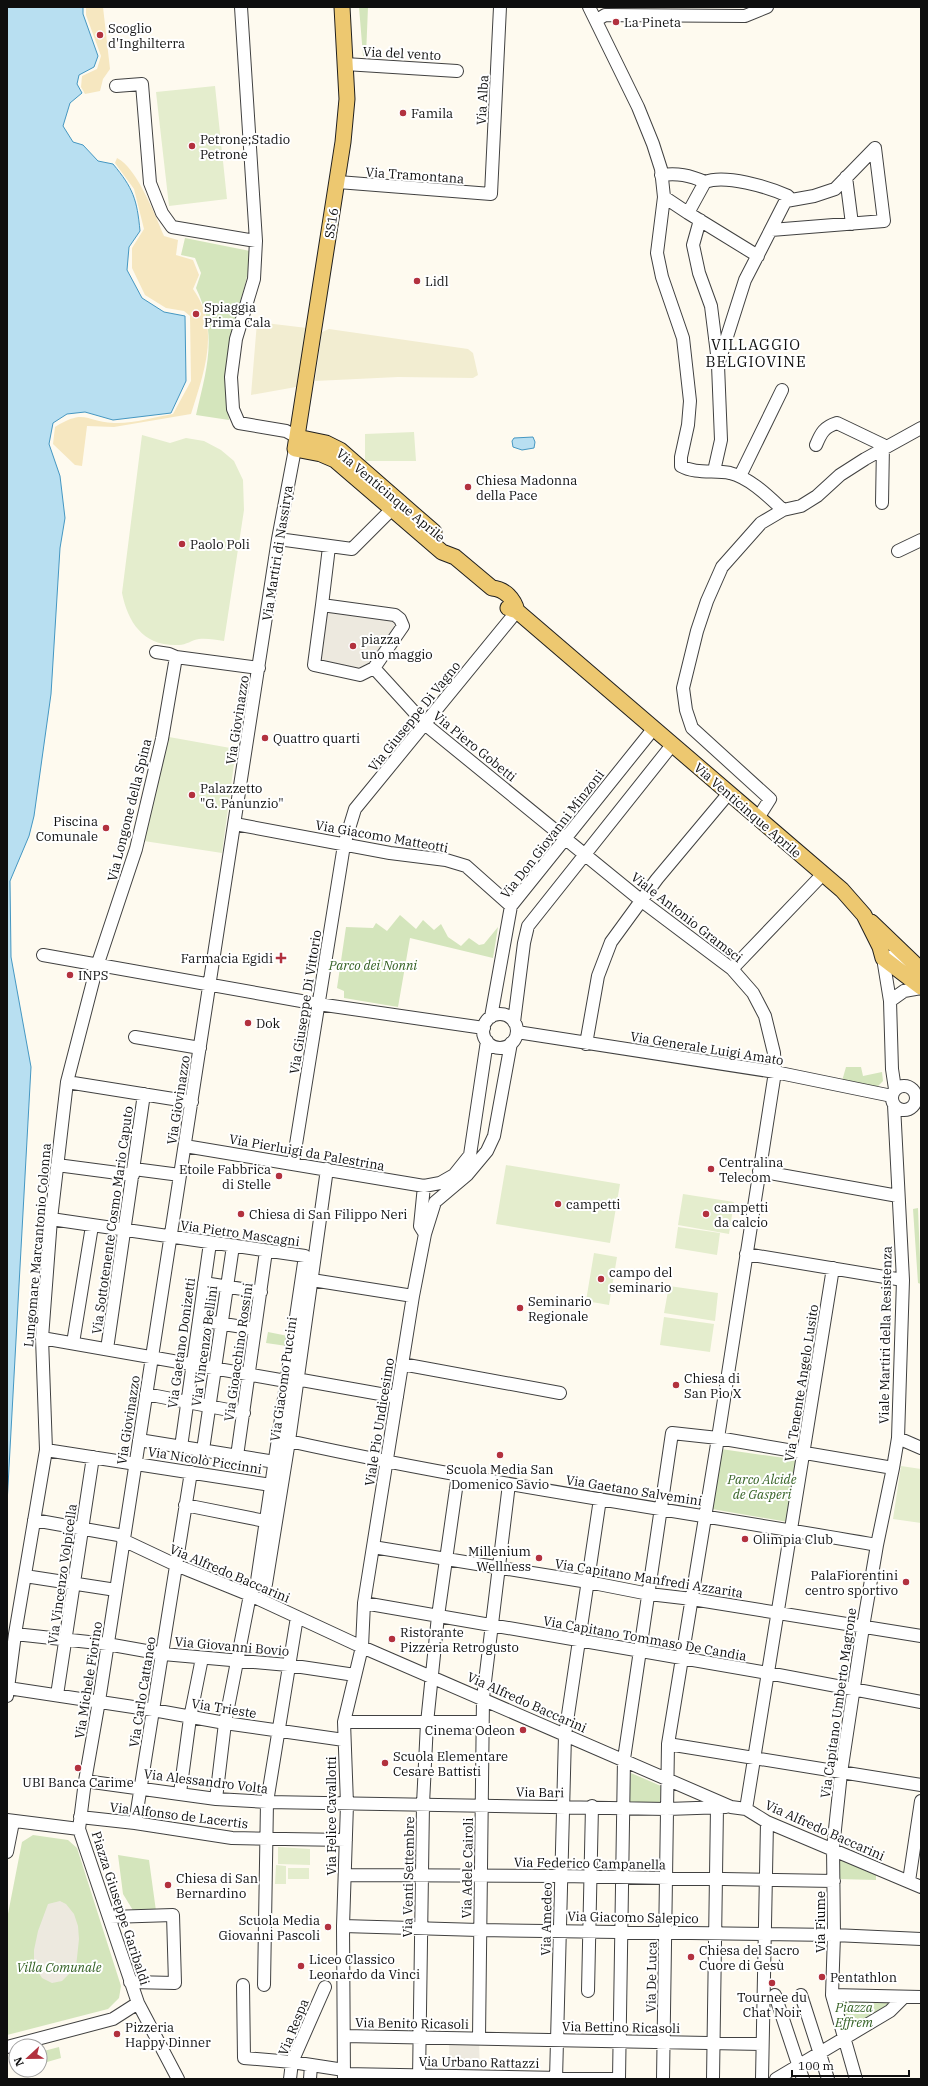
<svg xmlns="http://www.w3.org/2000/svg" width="928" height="2086" font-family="'IBM Plex Serif',serif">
<rect width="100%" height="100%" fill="#fefaef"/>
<!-- farmland -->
<path fill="#f2edd1" d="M257,322l50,6 -11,59 -45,8z
M329,329l139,20 5,4 5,22 -5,3 -75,-1 -83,4 7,-49z"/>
<!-- green -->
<path fill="#d4e5bc" d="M359,7h9l-2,49h-3z
M185,238l65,13c0,29 -13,55 -19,83 -6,28 -5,58 -2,86l-33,-5c11,-47 22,-81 0,-127l5,-15 -6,-15 -14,-3z
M400,915l16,14 7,-9 11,10 7,-6 7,13 13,9 8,-8 10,7 5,-1 14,-17 -5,31 -83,-20 -12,69 -54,-9v-7l-7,-3 9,-61 27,1 3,-5 11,8z
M846,1067h15l2,9 19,-4 1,9 -7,7 -34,-7z
M918,1208l3,76 -3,-1 -5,-74z
M268,1332l20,4 -1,10 -21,-3z
M721,1449l77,11 -10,62 -76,-13z
M631,1773l30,13 -1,16 -31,2z
M33,1835l35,5 9,8 44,138 -2,12 -11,11 -101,26v-116l15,-77z
M118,1855l31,5 7,51 -22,1 -11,-18z
M838,1859l38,16v5l-38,-1z
M894,2000l-1,5 -48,32 -9,-36z
M59,2047l2,11 -21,6v-12z"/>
<!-- sand -->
<path fill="#f6e7c0" d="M86,7h17l7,62 -7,10 -3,12 -15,3 -4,-7 1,-11 15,-7 4,-13 -15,-41z
M117,158c20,10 38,57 47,78l14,4 -2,15 17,5 6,15 -6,14c4,6 8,12 10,19 13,35 -2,73 -12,106l-77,13 -27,-1 -5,40 -7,-1 -22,-21 2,-17c31,-19 30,-5 59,-4 18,1 41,-6 59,-9l18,-33 -1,-65 -6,-5 -18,-3 -21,-13 -13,-27v-20l12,-19 -10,-40 -19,-26z"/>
<!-- pitch -->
<path fill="#e4edcd" d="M215,86l12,113 -58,7 -13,-114z
M414,432l2,29h-51v-27z
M142,435l28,8 16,-5 18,3 17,9 13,11 9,19 1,30 -20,131c-8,-1 -17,-3 -25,-2 -7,1 -13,6 -20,6 -35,2 -51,-22 -57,-52z
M169,737l67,12 -14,104 -78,-12z
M506,1165l114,19 -10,59 -114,-19z
M683,1194l51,8 -5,32 -51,-9z
M678,1227l42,6 -3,22 -42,-7z
M594,1253l23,4 -8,48 -23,-4z
M669,1286l49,7 -3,28 -51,-8z
M664,1317l50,7 -4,28 -50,-7z
M901,1466l20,3v54l-28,-4z
M278,1847l32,2v16l-32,-1z
M276,1865l10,1v18h-11z
M288,1868h21v11h-21z"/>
<!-- plaza -->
<path fill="#ede9df" d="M322,605l70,10 6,12 -24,41 -14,7 -43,-11z
M60,1901l6,3 8,10 4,12 1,13 -3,28 -14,14 -10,2 -10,-5 -8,-13v-15l4,-19 10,-27z
M449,2038h30l1,38 -30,-1z"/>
<!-- water -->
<path fill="#b8dff1" stroke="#4597c2" d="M7,7h76v7l15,42 -4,11 -15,8 -2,9 5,9 -12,10 -7,23 10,16 10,3 15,16 15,3c20,24 24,35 27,67l-11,16 -2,23 15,28 22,14 21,4 1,65 -15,32 -58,7 -28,-8 -18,2 -14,9 -4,21 11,32 5,42 -5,30 -9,146 -17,122 -5,20 -19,45 1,76 20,110 -24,437z
M533,437l2,5 -1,6 -12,2 -9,-3 -1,-6 2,-3z"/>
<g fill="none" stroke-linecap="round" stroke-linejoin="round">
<!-- minor casing -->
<g stroke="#414141" stroke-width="14">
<path id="minor" d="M241,7l15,234 -2,38 -18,60 -5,38 2,32 6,14 47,8 11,6
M589,7l49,100 15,37 8,25 3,28 -7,56 5,24 21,61 7,63 -2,24 -7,32v9c14,8 33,4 49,7 20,5 38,23 53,37
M597,20l8,-5 140,1 22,-9
M345,64l112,7
M116,86l26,-2 8,99 12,30 10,14 84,14
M661,175c17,-2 28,0 44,7
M846,177l6,47
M338,182l153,12 9,-187
M664,197l24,16
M700,220l-7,25 6,28 12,33 7,56
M771,230l113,-9 -9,-73 -40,41 -21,7 -28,5
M816,445c5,-12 8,-18 21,-22l46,22 -1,58
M714,471l7,-31 -3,-75 27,-85 16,-31 27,-53c-20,-9 -63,-22 -83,-14l-17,31 70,43
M740,476l42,-86
M278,539l74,10 40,-40
M898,551l23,-11
M322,605l73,10 5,4 3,7 -29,42 -14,7 -46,-10z
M322,605l7,-58
M156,652l13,2 7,3 83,11
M374,668l52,57 217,177 89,67 21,24 12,23 9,37 1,19 -57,366 -50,306 -5,335
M758,818l12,-19 -78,-71 -6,-18 -3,-22 14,-57 10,-30 15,-34 39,-44 22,-13 18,-4 16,-10 23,-21 25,-16 56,-31
M235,824l155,29 56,7 20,6 45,40
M43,955l275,49 166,24
M732,969l90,-94
M890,1001l14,-10 17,-3
M483 1031a17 17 0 1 1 34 0a17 17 0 1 1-34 0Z
M491,1017l20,-111 143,-178
M514,1022l10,-79 4,-17 144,-181
M517,1032l258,40 117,24
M135,1037l65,11
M586,1044l12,-68 13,-34 46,-63 72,-86
M67,1082l125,20
M892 1098a12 12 0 1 1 24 0a12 12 0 1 1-24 0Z
M895,1089l-3,-20 -2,-68 -7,-43 14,-3 11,6
M185,1146l239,40 16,-3 14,-8 16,-20 17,-114
M293,1163l51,-318 11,-36 162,-198
M57,1165l76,10
M134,1169l46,6
M759,1171l139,25
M424,1186l-4,40 5,8
M51,1219l254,37 -48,325 -7,14 -25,128 -9,76
M746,1254l157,26
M312,1280l101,16
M204,1283l57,9
M199,1320l56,9
M42,1338l244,43
M73,1343l19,-117
M107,1349l37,-255
M402,1364l158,29
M296,1379l101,18
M146,1394l98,19
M898,1438l23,10
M139,1440l136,22
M289,1441c194,43 392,70 588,104
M181,1447l29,-204
M46,1450l225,35
M203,1450l30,-204
M237,1456l29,-205
M185,1505l80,16
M34,1520l90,16
M123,1540l53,25 74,30 112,52 369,160 15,2 21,13 154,65
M373,1547l215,35 61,12 43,5 229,37
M25,1576l91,14
M257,1581l9,3 23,-143 38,-272
M364,1603l404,70 153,29
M15,1634l92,10 56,10 125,11 67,10
M8,1688l145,22 72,13 119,17
M57,1695l36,-238
M7,1696l8,-62 31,-184 -4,-112 9,-119 16,-137 30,-116 39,-117 26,-110 14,-82
M344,1722h138
M668,1744l253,41
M85,1781l131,18 51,3 400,7 59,-2
M180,1793l10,-75 12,-60
M746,1809l87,-541
M80,1817l55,6 97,15 114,2
M7,1820l72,9 59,174 40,76
M135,1823l56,-351
M79,1829l6,-48 14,-80 179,-1162 17,-90
M7,1852l6,-30
M345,1875l216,1 273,5
M909,1881l12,-80
M110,1917l63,-2 2,68 -45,-1
M343,1926l136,4 355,5 87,4
M243,1985l1,73 48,4 52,8
M264,1985l3,-183 30,-185
M588,1991l4,-185
M775,1995l28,84
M801,1995l27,84
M832,1995l89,2
M344,2036l418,8
M479,2038l4,-340 26,-214
M7,2047l106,-28 25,-16
M344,2074l270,5
M290,2079l2,-17 33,-75
M310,2079l1,-14
M344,2079l-1,-153 4,-122 -3,-82 18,-75 2,-44 49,-307 12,-62 10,-32 32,-27 20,-24 7,-15 17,-93
M419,2079l4,-275 4,-81 11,-107 20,-141
M556,2079l9,-344 35,-236
M619,2079l5,-320 48,-326 46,5 175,30
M713,2079l4,-272
M762,2079l5,-257
M776,2079l114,-68 14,-14
M856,2079l-24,-84 2,-60 -1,-87 8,-75 22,-146 14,-82 16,-77 5,-30 5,-158 -9,-175"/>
</g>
<!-- major casing -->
<g stroke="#1f1f1f" stroke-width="17">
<path id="major" d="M342,7l5,92 -4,43 -48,307 26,5 14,6 107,92 13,5 37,31c13,1 22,11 25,23
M297,437l29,6 14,7 94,82
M508,608l9,3 325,279 22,25 16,32 3,11 38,29
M871,922l50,48"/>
</g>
<!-- minor -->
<use href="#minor" stroke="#fff" stroke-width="12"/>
<!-- major -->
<use href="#major" stroke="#edc870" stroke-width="15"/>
</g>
<!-- markers -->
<g fill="#b2313e" stroke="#fff" stroke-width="1.5">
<circle cx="616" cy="22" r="4"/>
<circle cx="100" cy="35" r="4"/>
<circle cx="403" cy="113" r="4"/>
<circle cx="192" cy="146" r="4"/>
<circle cx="417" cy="281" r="4"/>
<circle cx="196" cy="314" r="4"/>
<circle cx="468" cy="487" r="4"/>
<circle cx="182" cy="544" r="4"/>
<circle cx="353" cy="646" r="4"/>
<circle cx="265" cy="738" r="4"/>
<circle cx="192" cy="795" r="4"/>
<circle cx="106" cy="828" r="4"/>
<path d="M279 952h4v4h4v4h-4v4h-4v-4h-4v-4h4z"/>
<circle cx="70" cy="975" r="4"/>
<circle cx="248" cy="1023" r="4"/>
<circle cx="711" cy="1169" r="4"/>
<circle cx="279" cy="1176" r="4"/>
<circle cx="558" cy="1204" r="4"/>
<circle cx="241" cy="1214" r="4"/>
<circle cx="706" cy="1214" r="4"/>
<circle cx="601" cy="1279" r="4"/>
<circle cx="520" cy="1308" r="4"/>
<circle cx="676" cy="1385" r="4"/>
<circle cx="500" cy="1455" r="4"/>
<circle cx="745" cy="1539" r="4"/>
<circle cx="539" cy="1558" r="4"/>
<circle cx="906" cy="1582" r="4"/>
<circle cx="392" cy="1639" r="4"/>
<circle cx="523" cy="1730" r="4"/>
<circle cx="385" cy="1763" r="4"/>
<circle cx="78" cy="1768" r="4"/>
<circle cx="168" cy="1885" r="4"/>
<circle cx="328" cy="1927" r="4"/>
<circle cx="691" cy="1957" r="4"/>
<circle cx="301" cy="1966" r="4"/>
<circle cx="822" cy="1977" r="4"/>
<circle cx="772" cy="1983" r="4"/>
<circle cx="117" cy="2034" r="4"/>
</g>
<g text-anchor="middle" stroke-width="4" stroke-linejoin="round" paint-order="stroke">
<!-- poi labels -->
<g font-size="13" fill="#0e0e0e" stroke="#fff" text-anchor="start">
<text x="624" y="27">La Pineta</text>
<text x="108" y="33">Scoglio<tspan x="108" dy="15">d'Inghilterra</tspan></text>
<text x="411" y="118">Famila</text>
<text x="200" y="144">Petrone;Stadio<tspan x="200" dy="15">Petrone</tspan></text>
<text x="425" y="286">Lidl</text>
<text x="204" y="312">Spiaggia<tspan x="204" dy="15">Prima Cala</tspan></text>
<text x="476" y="485">Chiesa Madonna<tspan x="476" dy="15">della Pace</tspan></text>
<text x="190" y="549">Paolo Poli</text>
<text x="361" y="644">piazza<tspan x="361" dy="15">uno maggio</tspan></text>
<text x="273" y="743">Quattro quarti</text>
<text x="200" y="793">Palazzetto<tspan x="200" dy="15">"G. Panunzio"</tspan></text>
<text x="98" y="826" text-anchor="end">Piscina<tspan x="98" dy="15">Comunale</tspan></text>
<text x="273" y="963" text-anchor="end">Farmacia Egidi</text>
<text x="78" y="980">INPS</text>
<text x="256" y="1028">Dok</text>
<text x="719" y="1167">Centralina<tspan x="719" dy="15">Telecom</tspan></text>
<text x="271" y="1174" text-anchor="end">Etoile Fabbrica<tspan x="271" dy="15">di Stelle</tspan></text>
<text x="566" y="1209">campetti</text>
<text x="714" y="1212">campetti<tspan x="714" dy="15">da calcio</tspan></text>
<text x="249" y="1219">Chiesa di San Filippo Neri</text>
<text x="609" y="1277">campo del<tspan x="609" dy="15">seminario</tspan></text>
<text x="528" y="1306">Seminario<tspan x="528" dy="15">Regionale</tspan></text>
<text x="684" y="1383">Chiesa di<tspan x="684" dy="15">San Pio X</tspan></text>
<text x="500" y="1474" text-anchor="middle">Scuola Media San<tspan x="500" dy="15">Domenico Savio</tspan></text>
<text x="753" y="1544">Olimpia Club</text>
<text x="531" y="1556" text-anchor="end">Millenium<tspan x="531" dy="15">Wellness</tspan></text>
<text x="898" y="1580" text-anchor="end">PalaFiorentini<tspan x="898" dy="15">centro sportivo</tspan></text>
<text x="400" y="1637">Ristorante<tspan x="400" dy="15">Pizzeria Retrogusto</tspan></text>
<text x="515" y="1735" text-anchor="end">Cinema Odeon</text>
<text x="393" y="1761">Scuola Elementare<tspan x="393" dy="15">Cesare Battisti</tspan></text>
<text x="78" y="1787" text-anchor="middle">UBI Banca Carime</text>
<text x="176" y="1883">Chiesa di San<tspan x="176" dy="15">Bernardino</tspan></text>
<text x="320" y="1925" text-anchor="end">Scuola Media<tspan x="320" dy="15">Giovanni Pascoli</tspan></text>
<text x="699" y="1955">Chiesa del Sacro<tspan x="699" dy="15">Cuore di Gesù</tspan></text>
<text x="309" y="1964">Liceo Classico<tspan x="309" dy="15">Leonardo da Vinci</tspan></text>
<text x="830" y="1982">Pentathlon</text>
<text x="772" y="2002" text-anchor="middle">Tournee du<tspan x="772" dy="15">Chat Noir</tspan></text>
<text x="125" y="2032">Pizzeria<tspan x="125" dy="15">Happy Dinner</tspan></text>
</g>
<!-- street labels -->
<g font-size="13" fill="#0e0e0e" stroke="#fff">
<text transform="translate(402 53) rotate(3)" y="5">Via del vento</text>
<text transform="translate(482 100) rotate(-87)" y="5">Via Alba</text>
<text transform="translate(415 175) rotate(4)" y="5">Via Tramontana</text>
<text transform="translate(331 223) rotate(-81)" y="5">SS16</text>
<text transform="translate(391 495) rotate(40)" y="5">Via Venticinque Aprile</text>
<text transform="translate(277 553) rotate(-81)" y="5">Via Martiri di Nassirya</text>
<text transform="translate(414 716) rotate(-51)" y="5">Via Giuseppe Di Vagno</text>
<text transform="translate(237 720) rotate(-81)" y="5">Via Giovinazzo</text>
<text transform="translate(475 746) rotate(39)" y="5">Via Piero Gobetti</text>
<text transform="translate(129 810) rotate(-76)" y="5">Via Longone della Spina</text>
<text transform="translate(748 810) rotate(41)" y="5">Via Venticinque Aprile</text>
<text transform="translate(552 834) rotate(-52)" y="5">Via Don Giovanni Minzoni</text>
<text transform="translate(382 836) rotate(10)" y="5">Via Giacomo Matteotti</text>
<text transform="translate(687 917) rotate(38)" y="5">Viale Antonio Gramsci</text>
<text transform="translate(305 1002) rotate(-81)" y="5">Via Giuseppe Di Vittorio</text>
<text transform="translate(707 1048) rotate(9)" y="5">Via Generale Luigi Amato</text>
<text transform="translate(178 1100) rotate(-81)" y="5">Via Giovinazzo</text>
<text transform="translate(307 1152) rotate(10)" y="5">Via Pierluigi da Palestrina</text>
<text transform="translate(112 1220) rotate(-82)" y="5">Via Sottotenente Cosmo Mario Caputo</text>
<text transform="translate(240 1233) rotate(8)" y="5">Via Pietro Mascagni</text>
<text transform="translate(37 1245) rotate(-85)" y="5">Lungomare Marcantonio Colonna</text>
<text transform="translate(885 1335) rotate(-89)" y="5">Viale Martiri della Resistenza</text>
<text transform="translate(181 1343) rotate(-82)" y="5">Via Gaetano Donizetti</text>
<text transform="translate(204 1346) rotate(-82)" y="5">Via Vincenzo Bellini</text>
<text transform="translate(238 1352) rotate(-82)" y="5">Via Gioacchino Rossini</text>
<text transform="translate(283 1379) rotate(-82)" y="5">Via Giacomo Puccini</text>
<text transform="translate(801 1383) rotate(-81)" y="5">Via Tenente Angelo Lusito</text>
<text transform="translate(128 1420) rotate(-81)" y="5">Via Giovinazzo</text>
<text transform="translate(379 1422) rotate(-81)" y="5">Viale Pio Undicesimo</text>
<text transform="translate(205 1460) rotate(9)" y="5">Via Nicolò Piccinni</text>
<text transform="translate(634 1490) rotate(9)" y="5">Via Gaetano Salvemini</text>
<text transform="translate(230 1573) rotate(23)" y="5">Via Alfredo Baccarini</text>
<text transform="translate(62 1574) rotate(-82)" y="5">Via Vincenzo Volpicella</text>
<text transform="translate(649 1578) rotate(9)" y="5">Via Capitano Manfredi Azzarita</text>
<text transform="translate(645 1638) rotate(10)" y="5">Via Capitano Tommaso De Candia</text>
<text transform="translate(232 1646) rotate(5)" y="5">Via Giovanni Bovio</text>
<text transform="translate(88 1680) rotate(-81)" y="5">Via Michele Fiorino</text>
<text transform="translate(142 1692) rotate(-81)" y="5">Via Carlo Cattaneo</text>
<text transform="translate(527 1702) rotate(24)" y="5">Via Alfredo Baccarini</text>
<text transform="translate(838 1703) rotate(-82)" y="5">Via Capitano Umberto Magrone</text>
<text transform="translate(224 1708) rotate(9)" y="5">Via Trieste</text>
<text transform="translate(206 1781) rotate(7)" y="5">Via Alessandro Volta</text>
<text transform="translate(540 1792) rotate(1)" y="5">Via Bari</text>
<text transform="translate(179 1815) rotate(7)" y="5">Via Alfonso de Lacertis</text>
<text transform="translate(331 1816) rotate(-90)" y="5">Via Felice Cavallotti</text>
<text transform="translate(825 1830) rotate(24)" y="5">Via Alfredo Baccarini</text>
<text transform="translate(590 1863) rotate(1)" y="5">Via Federico Campanella</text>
<text transform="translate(467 1868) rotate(-89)" y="5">Via Adele Cairoli</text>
<text transform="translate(408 1877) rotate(-89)" y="5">Via Venti Settembre</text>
<text transform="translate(121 1908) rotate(72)" y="5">Piazza Giuseppe Garibaldi</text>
<text transform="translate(633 1917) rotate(1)" y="5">Via Giacomo Salepico</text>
<text transform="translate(546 1919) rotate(-89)" y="5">Via Amedeo</text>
<text transform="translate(820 1922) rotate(-90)" y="5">Via Fiume</text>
<text transform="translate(651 1977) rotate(-89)" y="5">Via De Luca</text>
<text transform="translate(412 2023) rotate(1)" y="5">Via Benito Ricasoli</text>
<text transform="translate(293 2027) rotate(-68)" y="5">Via Respa</text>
<text transform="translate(621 2027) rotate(1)" y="5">Via Bettino Ricasoli</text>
<text transform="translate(479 2062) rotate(1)" y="5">Via Urbano Rattazzi</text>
</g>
<!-- park labels -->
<g font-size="13" font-style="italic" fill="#336023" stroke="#fff">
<text x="373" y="970">Parco dei Nonni</text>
<text x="762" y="1484">Parco Alcide<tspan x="762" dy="15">de Gasperi</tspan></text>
<text x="59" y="1972">Villa Comunale</text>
<text x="854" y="2012">Piazza<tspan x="854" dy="15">Effrem</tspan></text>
</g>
<!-- quarter labels -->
<g font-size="15" letter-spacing="1" fill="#0e0e0e" stroke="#fff">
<text x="756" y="350">VILLAGGIO<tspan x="756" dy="17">BELGIOVINE</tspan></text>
</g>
</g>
<!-- border -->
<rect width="928" height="2086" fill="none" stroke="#0e0e0e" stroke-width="16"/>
<!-- north arrow -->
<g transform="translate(28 2058) rotate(248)"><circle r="19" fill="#ffffff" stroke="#9f9f9f"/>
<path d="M0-3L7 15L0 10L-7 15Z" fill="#b2313e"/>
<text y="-6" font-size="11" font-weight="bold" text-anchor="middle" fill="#0e0e0e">N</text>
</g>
<!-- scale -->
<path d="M792 2070v6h117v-6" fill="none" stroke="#0e0e0e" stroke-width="2"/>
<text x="798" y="2070" font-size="12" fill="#0e0e0e" stroke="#ffffff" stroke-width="3" paint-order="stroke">100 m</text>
</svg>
